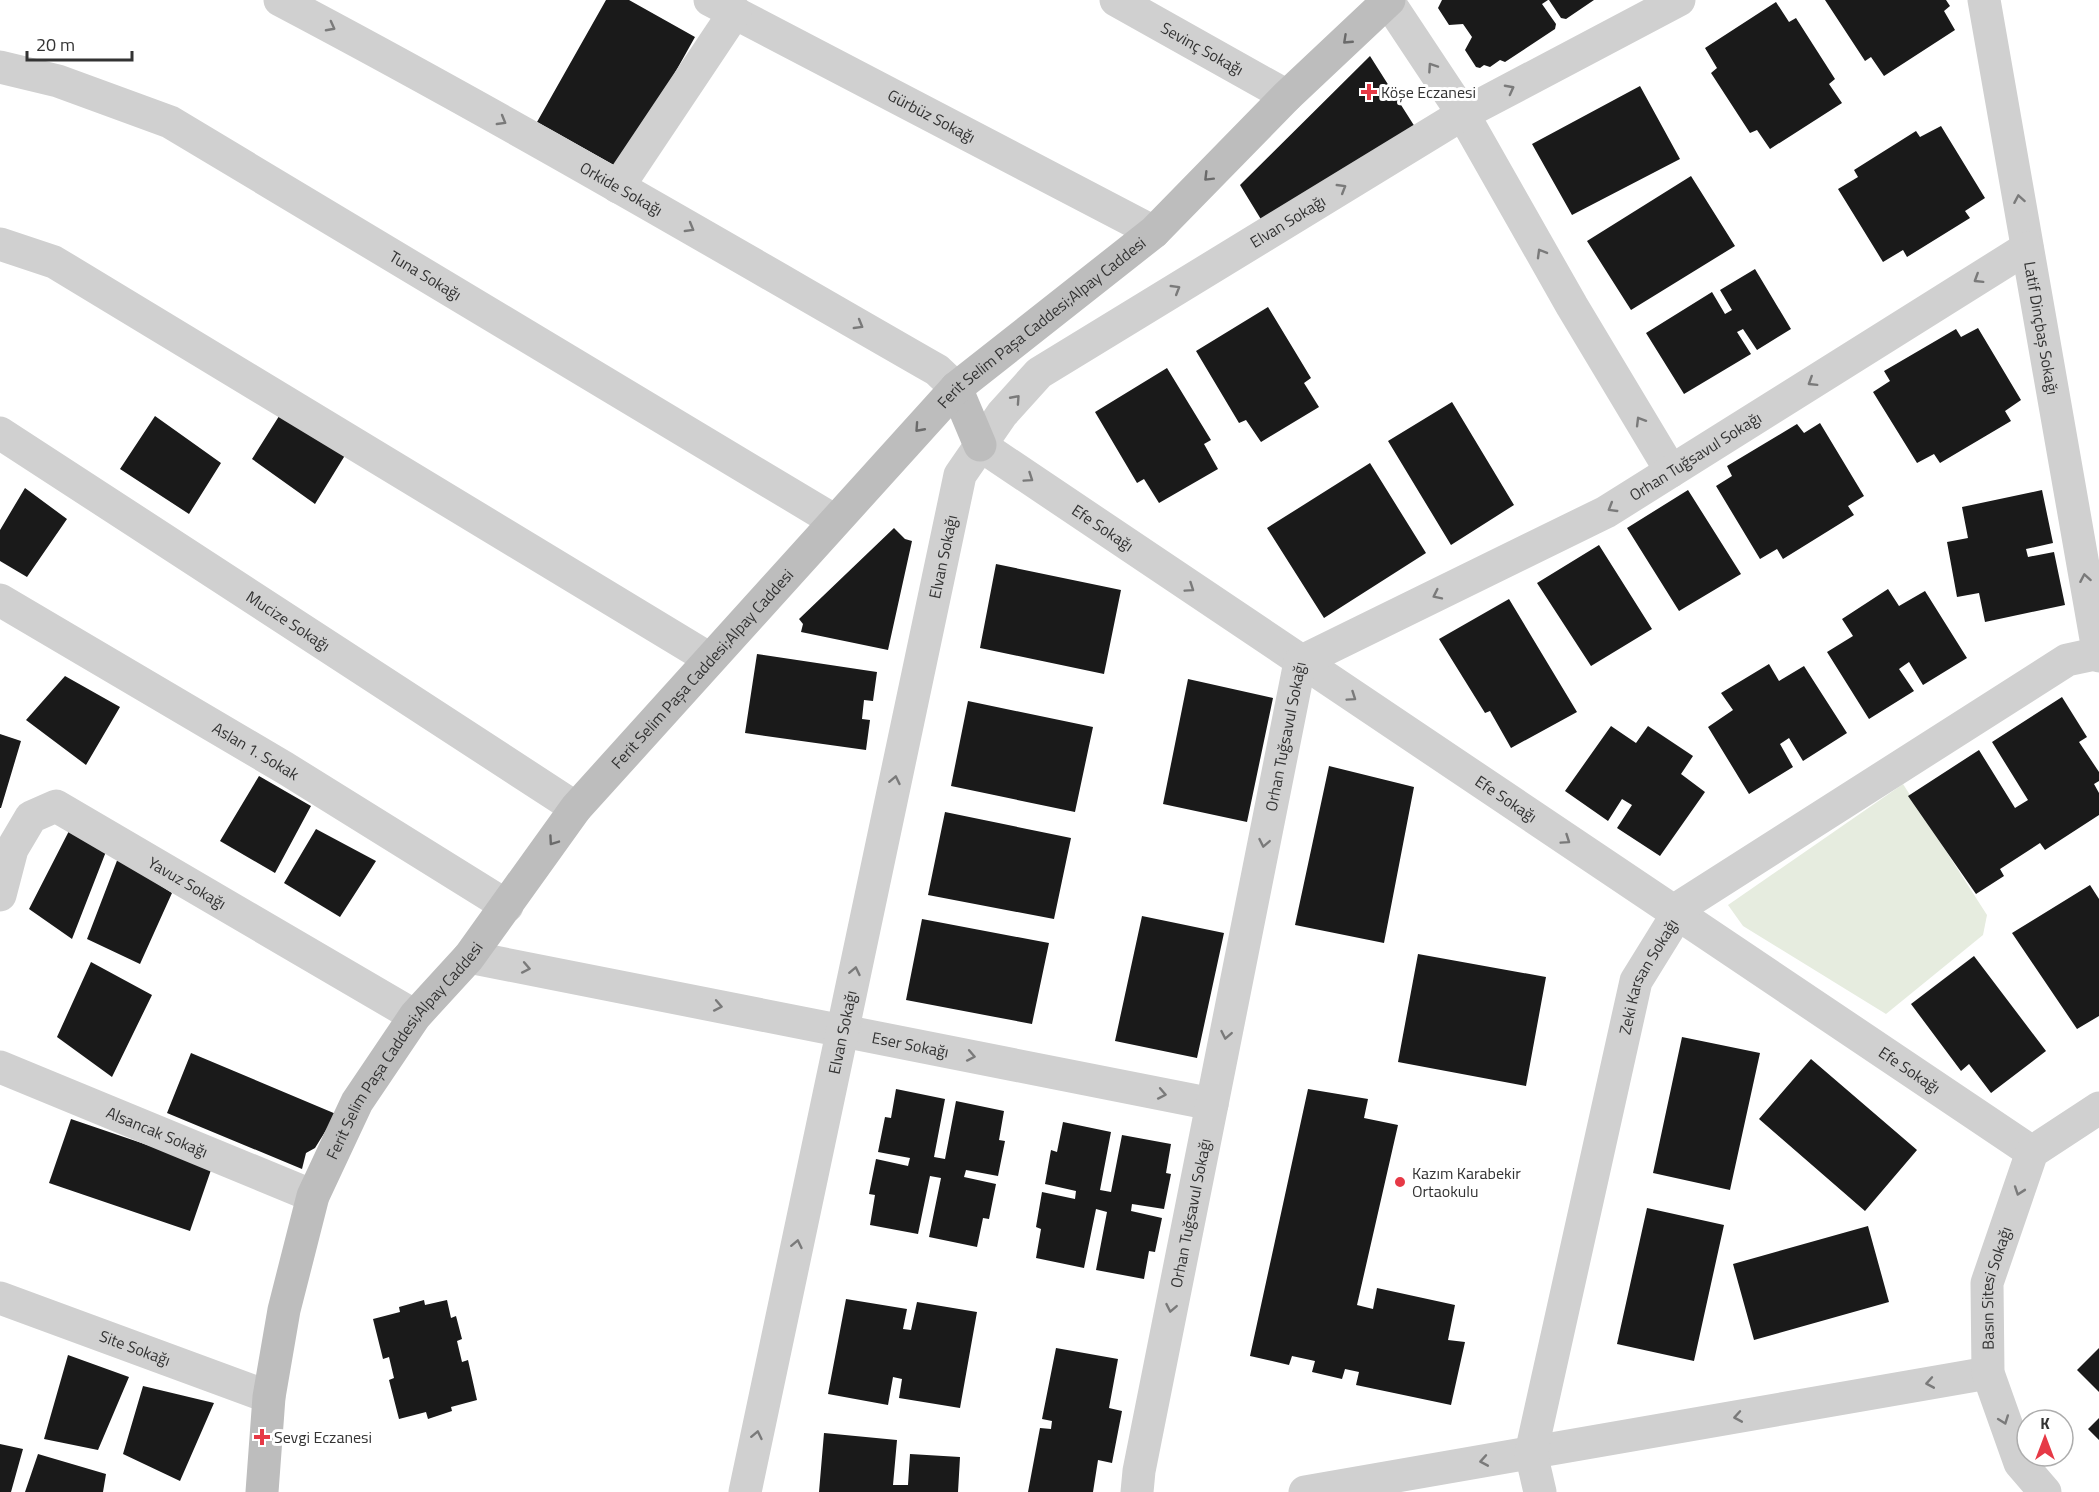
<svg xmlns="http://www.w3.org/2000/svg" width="2099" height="1492" font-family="'Titillium Web',sans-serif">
<rect width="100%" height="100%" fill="#fff"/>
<!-- green -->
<path fill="#e6ecdf" d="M1903,784l84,131 -4,20 -97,79 -143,-88 -15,-21z"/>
<!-- building -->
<path fill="#1a1a1a" d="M606,0h23l66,37 -74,132 -84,-47z
M1442,0h106l-6,4 14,20 -1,5 -50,33 -5,-2 -10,7 -6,-2 -4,3 -4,-1 -11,-17 7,-13 -9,-13 -14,1 -11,-17z
M1549,0h45l-28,19 -5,-1z
M1825,0h121l4,6 -6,5 11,19 -71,46 -13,-19 -6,4z
M1776,2l13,20 7,-4 39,61 -6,5 13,19 -72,46 -13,-19 -7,3 -39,-60 6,-5 -12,-20z
M1370,56l45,71 -153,94 -22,-36z
M1640,86l40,73 -108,56 -40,-71z
M1941,126l44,72 -20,13 5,7 -63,39 -4,-7 -20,12 -45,-73 20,-12 -4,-7 62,-39 4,6z
M1691,176l44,70 -104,64 -44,-69z
M1755,269l36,60 -34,21 -14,-21 -6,3 14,22 -67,40 -38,-61 66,-41 13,22 7,-4 -12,-20z
M1268,307l43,71 -7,5 15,24 -58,35 -15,-22 -7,3 -43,-72z
M1978,328l43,72 -16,11 6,10 -71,42 -6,-9 -17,9 -44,-71 17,-11 -6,-10 72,-42 5,8z
M1167,368l44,72 -7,4 14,25 -59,34 -15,-24 -7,4 -42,-71z
M1452,402l62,103 -63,40 -63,-104z
M281,413l71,31 -37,60 -63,-45z
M155,416l66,47 -32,51 -69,-45z
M1820,423l44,73 -16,10 6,9 -71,44 -6,-10 -17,10 -44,-73 16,-10 -5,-10 70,-42 7,9z
M1370,463l56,90 -102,65 -57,-90z
M25,488l42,31 -40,58 -27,-16v-31z
M1688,490l53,84 -62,37 -52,-83z
M2042,490l11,53 -27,6 2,8 26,-5 11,53 -80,17 -6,-29 -22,4 -10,-55 21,-4 -6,-31z
M894,528l11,11 7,2 -24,109 -87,-18 2,-8 -4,-5z
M1599,545l53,84 -61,37 -54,-83z
M996,564l125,26 -17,84 -124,-26z
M1888,589l11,17 26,-15 42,67 -44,27 -14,-23 -10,7 15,22 -45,28 -42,-67 26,-16 -11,-17z
M1509,599l68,113 -66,36 -21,-37 -5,2 -46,-74z
M757,654l120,18 -4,29 -9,-1 -2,19 8,1 -4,30 -121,-17z
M1769,664l10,17 25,-15 43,67 -44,28 -14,-23 -9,6 13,23 -44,27 -41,-67 25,-17 -12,-17z
M65,676l55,31 -34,58 -60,-45z
M1188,679l85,19 -26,124 -84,-18z
M2062,697l25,40 -8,5 20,30v9l-5,3 5,9v22l-54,35 -5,-7 -40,26 4,7 -28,18 -68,-98 71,-46 36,58 13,-8 -36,-58z
M968,701l125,26 -18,85 -124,-26z
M1611,726l25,17 12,-17 45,30 -12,18 24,18 -45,64 -43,-28 15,-23 -10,-6 -14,22 -43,-30z
M0,734l21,7 -20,67h-1z
M1329,766l85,21 -30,156 -89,-18z
M259,776l52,30 -36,67 -55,-32z
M945,812l126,26 -17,81 -126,-24z
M70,829l37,20 -35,90 -43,-30z
M316,829l60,32 -36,56 -56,-34z
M118,858l54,35 -32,71 -53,-25z
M2090,885l9,14v117l-22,13 -65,-96z
M1142,916l82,17 -27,125 -82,-17z
M922,919l127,24 -17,81 -126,-24z
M1418,954l128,23 -20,109 -128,-24z
M1974,956l72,95 -55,42 -22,-29 -8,7 -50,-67z
M91,962l61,33 -40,82 -55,-40z
M1682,1037l78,16 -30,137 -77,-17z
M191,1053l145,61 -21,34 -9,5 -4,16 -135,-56z
M1811,1059l106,91 -52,61 -106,-92z
M896,1089l49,10 -11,58 11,2 11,-58 48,10 -5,29 6,1 -7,35 -32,-6 -2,7 32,7 -7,35 -6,-1 -6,29 -48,-10 12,-59 -11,-2 -12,58 -48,-9 5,-30 -6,-1 7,-35 32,7 2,-8 -32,-6 7,-35 6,1z
M1308,1089l60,10 -4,19 34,7 -41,180 16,4 4,-21 78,17 -7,35 17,2 -14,63 -95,-20 3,-13 -14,-3 -3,10 -30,-7 3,-11 -23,-5 -3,9 -39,-9z
M71,1119l141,48 -22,64 -141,-48z
M1063,1122l48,10 -11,58 11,2 11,-57 49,9 -5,29 5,1 -7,35 -32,-5 -1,7 31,7 -7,34 -6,-1 -5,28 -48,-9 11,-58 -11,-3 -12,59 -48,-10 5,-29 -5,-2 6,-35 33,7 1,-8 -31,-7 6,-34 6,2z
M1647,1208l77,17 -30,136 -77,-17z
M1868,1226l21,76 -135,38 -21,-76z
M846,1299l61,10 -4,20 8,1 6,-28 60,10 -17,96 -61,-10 3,-19 -9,-2 -5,28 -60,-11z
M424,1300l1,5 22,-5 4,18 5,-2 6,23 -5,2 5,21 6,-2 9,40 -26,7 1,4 -24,8 -2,-7 -27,7 -10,-39 5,-2 -5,-21 -6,2 -10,-40 27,-7 -1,-5z
M1056,1348l62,11 -9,49 13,3 -10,52 -14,-3 -5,32h-65l12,-64 11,1 1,-8 -10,-2z
M2099,1348v44l-22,-22z
M68,1355l61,22 -31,73 -54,-11z
M143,1386l71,17 -34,78 -57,-27z
M2099,1418v22l-11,-11z
M824,1433l73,7 -4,45h15l2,-31 50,3 -2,35h-139z
M0,1444l23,5 -12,43h-11z
M38,1454l68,20 -3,18h-78z"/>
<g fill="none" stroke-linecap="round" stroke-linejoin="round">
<!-- street -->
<g stroke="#d0d0d0" stroke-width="33">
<path id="s1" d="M280,0c222,117 439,245 657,370l19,18"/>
<path id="s2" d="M710,0l444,232"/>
<path id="s3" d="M1116,0l171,96"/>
<path id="s4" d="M1984,0l115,656"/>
<path d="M1388,1l75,113 109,192 99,165"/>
<path id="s5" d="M0,67l58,14 112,41 665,399"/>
<path d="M618,187l117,-175"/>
<path d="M0,244l54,18 656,397"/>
<path id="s6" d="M0,433l576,375"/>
<path id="s7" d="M980,445l1052,707"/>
<path id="s8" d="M0,600l285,168 222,138"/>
<path id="s9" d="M0,895l12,-46 19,-32 25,-11 359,210"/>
<path id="s10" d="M469,957l743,147"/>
<path id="s11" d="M0,1067l313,129"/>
<path id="s12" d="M0,1298l269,99"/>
<path id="s13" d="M745,1492l215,-1017 42,-61 37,-41 424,-259 216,-114"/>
<path id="s14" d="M1137,1492l2,-21 161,-809 306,-150 421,-264"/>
<path d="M1305,1492l683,-119"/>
<path id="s15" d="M1540,1492l-9,-39 105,-472 47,-76 384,-245 32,-7"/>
<path id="s16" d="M2045,1492l-25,-29 -32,-90 -1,-90 45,-131 67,-44"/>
</g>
<!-- secondary -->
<g stroke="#bdbdbd" stroke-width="33">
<path d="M956,388l24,57"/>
<path id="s17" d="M262,1492l7,-95 15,-87 29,-114 44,-94 58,-86 54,-59 107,-149 380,-420 198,-156 133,-136 102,-96"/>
</g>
</g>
<!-- one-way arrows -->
<defs><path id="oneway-chevron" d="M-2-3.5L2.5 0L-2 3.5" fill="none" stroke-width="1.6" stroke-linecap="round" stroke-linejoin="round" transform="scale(1.5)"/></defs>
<g stroke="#7a7a7a">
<use href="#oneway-chevron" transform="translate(331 27) rotate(28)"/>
<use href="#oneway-chevron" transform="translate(1432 67) rotate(-124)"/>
<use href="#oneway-chevron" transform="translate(1510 89) rotate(-28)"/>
<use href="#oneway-chevron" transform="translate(502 121) rotate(30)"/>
<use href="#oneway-chevron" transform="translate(1342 188) rotate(-31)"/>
<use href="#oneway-chevron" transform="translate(2019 199) rotate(-100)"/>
<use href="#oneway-chevron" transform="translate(690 228) rotate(30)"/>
<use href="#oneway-chevron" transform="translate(1541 253) rotate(-120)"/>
<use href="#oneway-chevron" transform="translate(1978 279) rotate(148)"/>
<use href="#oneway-chevron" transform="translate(1176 289) rotate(-31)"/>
<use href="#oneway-chevron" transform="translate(859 325) rotate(30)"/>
<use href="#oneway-chevron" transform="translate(1812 382) rotate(148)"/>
<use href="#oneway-chevron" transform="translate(1016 399) rotate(-48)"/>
<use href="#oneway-chevron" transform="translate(1640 421) rotate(-121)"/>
<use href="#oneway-chevron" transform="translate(1029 478) rotate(34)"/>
<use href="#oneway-chevron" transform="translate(1612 508) rotate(149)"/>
<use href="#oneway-chevron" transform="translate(2085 578) rotate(-100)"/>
<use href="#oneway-chevron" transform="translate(1190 588) rotate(34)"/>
<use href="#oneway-chevron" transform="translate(1437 595) rotate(154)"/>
<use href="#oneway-chevron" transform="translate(1352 697) rotate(34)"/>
<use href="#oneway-chevron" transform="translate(895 780) rotate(-78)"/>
<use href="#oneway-chevron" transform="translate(1566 840) rotate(34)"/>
<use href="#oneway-chevron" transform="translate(1264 843) rotate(101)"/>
<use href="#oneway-chevron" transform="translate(526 968) rotate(11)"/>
<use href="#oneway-chevron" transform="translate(855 971) rotate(-78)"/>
<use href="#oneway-chevron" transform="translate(718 1006) rotate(11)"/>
<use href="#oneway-chevron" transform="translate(1226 1035) rotate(101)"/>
<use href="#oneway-chevron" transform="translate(971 1056) rotate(11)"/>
<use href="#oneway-chevron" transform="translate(1162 1094) rotate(11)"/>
<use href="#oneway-chevron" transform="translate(2019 1191) rotate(109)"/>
<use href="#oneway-chevron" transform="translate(797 1244) rotate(-78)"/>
<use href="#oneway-chevron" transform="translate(1171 1308) rotate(101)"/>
<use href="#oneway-chevron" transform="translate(1930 1383) rotate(170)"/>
<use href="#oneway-chevron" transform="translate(1738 1417) rotate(170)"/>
<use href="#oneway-chevron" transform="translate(2004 1420) rotate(70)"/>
<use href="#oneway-chevron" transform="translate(757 1435) rotate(-78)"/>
<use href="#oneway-chevron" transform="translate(1484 1461) rotate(170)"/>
</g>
<g stroke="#6a6a6a">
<use href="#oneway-chevron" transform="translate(1347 40) rotate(137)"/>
<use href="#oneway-chevron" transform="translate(1208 177) rotate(135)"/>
<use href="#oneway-chevron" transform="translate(919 428) rotate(132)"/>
<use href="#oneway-chevron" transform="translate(553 841) rotate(125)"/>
</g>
<!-- markers -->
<g fill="#e63946" stroke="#fff" stroke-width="2">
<path d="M1366 83h6v6h6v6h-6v6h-6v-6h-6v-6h6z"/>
<circle cx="1400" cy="1182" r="6"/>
<path d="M259 1428h6v6h6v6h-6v6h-6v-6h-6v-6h6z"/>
</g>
<g text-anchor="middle" stroke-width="6" stroke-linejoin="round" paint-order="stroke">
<!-- street labels -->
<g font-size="16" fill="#333" stroke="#fff">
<text dy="6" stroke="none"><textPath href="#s3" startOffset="99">Sevinç Sokağı</textPath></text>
<text dy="6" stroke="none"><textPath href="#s2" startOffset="250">Gürbüz Sokağı</textPath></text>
<text dy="6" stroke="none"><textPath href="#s1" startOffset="390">Orkide Sokağı</textPath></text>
<text dy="6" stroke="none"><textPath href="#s13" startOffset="1460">Elvan Sokağı</textPath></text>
<text dy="6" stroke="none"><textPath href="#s5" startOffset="477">Tuna Sokağı</textPath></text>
<text dy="6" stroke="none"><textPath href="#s17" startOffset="1446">Ferit Selim Paşa Caddesi;Alpay Caddesi</textPath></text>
<text dy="6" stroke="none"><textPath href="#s4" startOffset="333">Latif Dinçbaş Sokağı</textPath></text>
<text dy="6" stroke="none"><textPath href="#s14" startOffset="1292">Orhan Tuğsavul Sokağı</textPath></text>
<text dy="6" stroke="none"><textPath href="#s7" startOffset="148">Efe Sokağı</textPath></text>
<text dy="6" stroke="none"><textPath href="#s13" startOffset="956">Elvan Sokağı</textPath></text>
<text dy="6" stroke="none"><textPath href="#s6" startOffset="344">Mucize Sokağı</textPath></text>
<text dy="6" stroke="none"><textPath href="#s17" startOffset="960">Ferit Selim Paşa Caddesi;Alpay Caddesi</textPath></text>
<text dy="6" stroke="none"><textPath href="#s14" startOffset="770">Orhan Tuğsavul Sokağı</textPath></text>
<text dy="6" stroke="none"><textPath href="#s8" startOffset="297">Aslan 1. Sokak</textPath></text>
<text dy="6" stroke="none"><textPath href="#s7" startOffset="634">Efe Sokağı</textPath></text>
<text dy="6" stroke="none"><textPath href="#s9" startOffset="264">Yavuz Sokağı</textPath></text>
<text dy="6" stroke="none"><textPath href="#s15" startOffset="532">Zeki Karsan Sokağı</textPath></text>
<text dy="6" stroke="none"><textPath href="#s13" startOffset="470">Elvan Sokağı</textPath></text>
<text dy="6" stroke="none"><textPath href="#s10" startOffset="450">Eser Sokağı</textPath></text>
<text dy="6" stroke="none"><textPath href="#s17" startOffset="474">Ferit Selim Paşa Caddesi;Alpay Caddesi</textPath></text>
<text dy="6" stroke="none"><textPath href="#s7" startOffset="1120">Efe Sokağı</textPath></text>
<text dy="6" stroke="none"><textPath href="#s11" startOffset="170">Alsancak Sokağı</textPath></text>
<text dy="6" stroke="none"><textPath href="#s14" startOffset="284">Orhan Tuğsavul Sokağı</textPath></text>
<text dy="6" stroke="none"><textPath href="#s16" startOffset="220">Basın Sitesi Sokağı</textPath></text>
<text dy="6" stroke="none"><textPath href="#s12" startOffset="144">Site Sokağı</textPath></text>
</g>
<!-- poi labels -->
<g font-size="16" fill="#333" stroke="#fff" text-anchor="start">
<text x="1381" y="98">Köşe Eczanesi</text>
<text x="1412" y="1179">Kazım Karabekir<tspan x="1412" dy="18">Ortaokulu</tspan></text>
<text x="274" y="1443">Sevgi Eczanesi</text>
</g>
</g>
<!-- north arrow -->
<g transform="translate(2045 1438)"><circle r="28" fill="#ffffff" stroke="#adadad" stroke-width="1.5"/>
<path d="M0-4.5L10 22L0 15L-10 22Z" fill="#e63946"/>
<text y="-9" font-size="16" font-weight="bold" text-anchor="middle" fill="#333333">K</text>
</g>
<!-- scale -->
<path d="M27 51v9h105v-9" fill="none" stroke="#333333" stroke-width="3"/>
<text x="36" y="51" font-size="18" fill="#333333" stroke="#ffffff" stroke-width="4.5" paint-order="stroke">20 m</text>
</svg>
